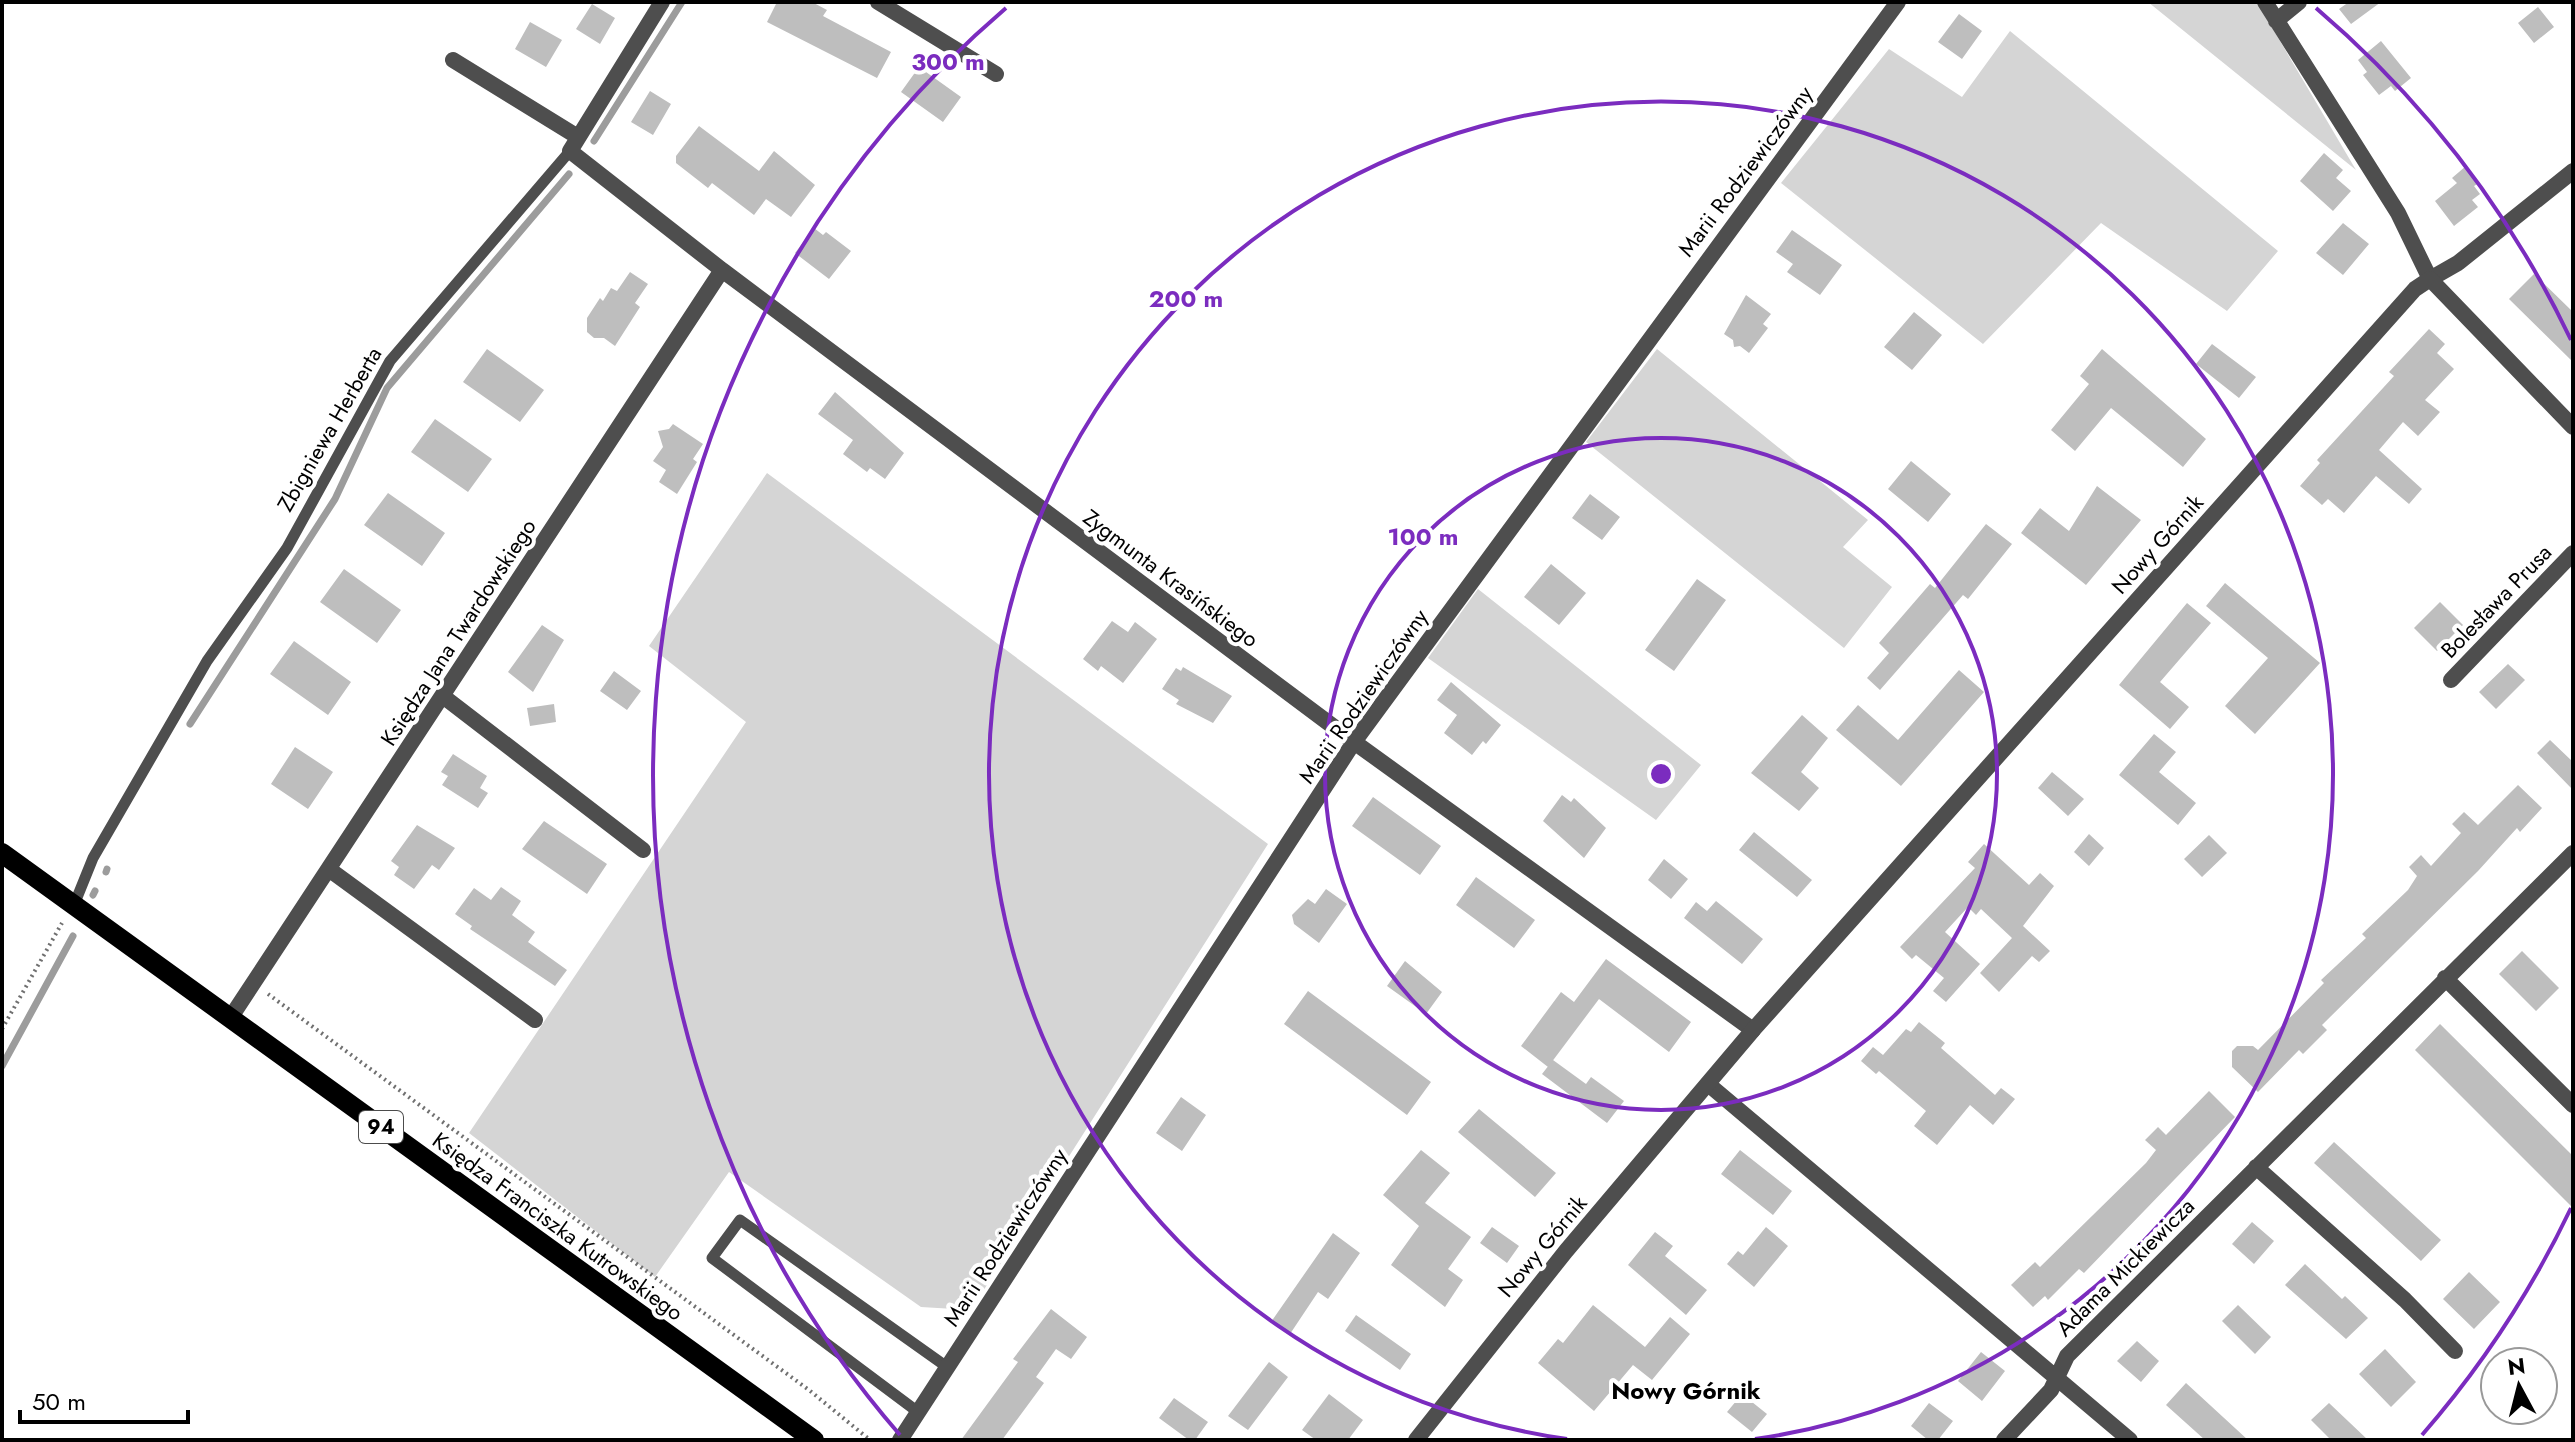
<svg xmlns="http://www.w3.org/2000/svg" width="2575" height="1442" font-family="Jost,sans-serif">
<rect width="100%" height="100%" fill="#fff"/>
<!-- green -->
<path fill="#d5d5d5" d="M2148,2h109l99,168z
M2010,31l268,220 -51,60 -126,-88 -118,121 -202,-161 108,-134 73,48z
M1657,349l211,171 -25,27 49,40 -48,61 -258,-206z
M767,473l501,371 -297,466 -50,-3 -192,-135 -74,105 -186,-144 277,-411 -97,-76z
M1478,589l223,176 -45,55 -228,-162z"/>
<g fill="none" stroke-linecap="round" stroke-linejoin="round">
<!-- stream -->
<path stroke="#9c9c9c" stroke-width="7" d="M594,141l88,-139
M190,724l145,-225 52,-111 182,-214
M106,872l1,-3
M93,895l2,-4
M2,1066l71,-130"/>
</g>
<!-- building -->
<path fill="#bebebe" d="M777,2h35l15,8 -4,6 68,36 -14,26 -110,-56z
M2349,2h32l-30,22 -12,-15z
M592,4l23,14 -15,26 -24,-15z
M2538,7l16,20 -20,16 -16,-20z
M1959,14l23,17 -20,28 -24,-17z
M530,22l32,18 -16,27 -31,-18z
M2381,41l30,37 -16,13 -4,-5 -12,9 -16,-20 4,-3 -9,-12z
M919,67l42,30 -18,25 -42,-30z
M650,91l21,13 -18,31 -22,-13z
M699,126l60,45 15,-20 41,34 -24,32 -25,-18 -12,16 -42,-32 -4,5 -32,-25v-7z
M2324,153l19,17 -7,8 15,13 -18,20 -33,-30z
M2466,166l13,17 -5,3 6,8 -8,6 6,7 -24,19 -19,-25 22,-18 -5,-5z
M2343,223l26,21 -26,31 -27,-22z
M814,228l9,7 3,-3 25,19 -22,28 -34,-26z
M1792,230l50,35 -22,30 -33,-23 6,-8 -17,-12z
M630,272l18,12 -13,19 5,4 -25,39 -11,-8h-10l-7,-6v-14l13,-20 3,3 8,-13 6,3z
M2534,274l39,38v50l-64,-63z
M1746,295l25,19 -8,10 5,4 -19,25 -9,-7 -6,1 -1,-7 -9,-6z
M1914,312l28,23 -30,35 -28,-23z
M2429,329l16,15 -8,9 17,16 -29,31 15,12 -22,24 -15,-14 -24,28 43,39 -13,15 -33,-28 -32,37 -16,-14 -6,6 -22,-19 20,-23 -3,-3 77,-84 -5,-4z
M2212,344l44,33 -17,21 -43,-34z
M487,349l57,41 -24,32 -57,-40z
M2102,349l104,90 -23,28 -72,-59 -36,43 -24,-21 38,-46 -9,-8z
M835,392l69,61 -19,26 -15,-11 -3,4 -24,-18 10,-14 -35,-26z
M435,419l57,40 -24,33 -57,-40z
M673,424l30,20 -10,15 4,3 -20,32 -18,-12 7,-12 -13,-9 10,-14 -5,-16 11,-2z
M1911,461l40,33 -23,28 -40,-33z
M2097,486l44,34 -55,65 -65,-52 19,-25 29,23z
M388,493l57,40 -23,33 -58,-41z
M1590,494l30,23 -18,23 -30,-22z
M1986,524l26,20 -44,55 -5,-4 -83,95 -13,-12 22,-25 -10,-10 51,-59 5,4z
M1551,564l35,29 -27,32 -35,-28z
M344,569l57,41 -24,33 -57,-41z
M1697,579l29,21 -52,71 -29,-21z
M2225,583l95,80 -65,71 -30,-28 43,-48 -62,-52z
M2440,602l23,23 -26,26 -23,-23z
M2187,603l24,20 -51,59 29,25 -19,22 -51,-44z
M1112,621l16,11 7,-10 22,17 -34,44 -22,-17 -3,5 -15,-12z
M542,625l22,15 -31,52 -25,-20z
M294,641l57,41 -23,33 -58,-41z
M2508,664l17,16 -29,29 -17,-17z
M1183,667l49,29 -19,27 -37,-19 3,-4 -17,-11 14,-21 5,3z
M1959,670l25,22 -83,94 -65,-56 22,-25 40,35z
M614,671l27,20 -14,19 -27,-19z
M1451,682l50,43 -15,19 -3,-3 -11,14 -28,-22 13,-18 -20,-15z
M554,704l2,18 -26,4 -3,-18z
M1802,715l26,23 -27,34 18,16 -20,23 -48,-38z
M2154,734l22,18 -17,20 37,31 -18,22 -59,-50z
M2550,740l23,22v28l-36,-37z
M295,747l38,25 -25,37 -37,-25z
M453,754l34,22 -7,12 8,5 -10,15 -36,-23 6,-9 -7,-4z
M2052,772l32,27 -16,17 -30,-28z
M2518,785l24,23 -22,24 -3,-4 -39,43 -156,154 5,5 -24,24 -4,-4 -41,42 -26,-25v-16l5,-5h16l5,4 66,-67 -3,-3 45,-42 -4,-4 46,-44 9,-14 -8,-9 12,-12 10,11 30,-33 -9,-9 12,-12 14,13z
M1562,795l9,7 3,-4 32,30 -22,30 -41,-37z
M1373,797l68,49 -21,29 -68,-49z
M544,821l63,43 -20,30 -65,-45z
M417,825l38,23 -16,22 -7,-5 -18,24 -20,-14 5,-8 -8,-6z
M1754,832l58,48 -15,17 -58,-47z
M2089,834l15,14 -15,18 -15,-14z
M2209,835l18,18 -25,24 -18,-18z
M1984,844l45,41 11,-12 14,13 -31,40 27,25 -11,11 -7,-6 -33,36 -19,-19 32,-35 -31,-29 -5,6 -8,-8 -23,25 35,32 -34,38 -13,-11 11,-13 -28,-23 -4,4 -12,-12 75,-79 -7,-6z
M1664,859l24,20 -17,20 -23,-19z
M1476,877l59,43 -21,28 -58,-43z
M501,887l20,14 -9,14 23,17 -7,10 39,28 -12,16 -85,-57 2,-3 -17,-12 19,-26 17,12z
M1326,889l21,15 -28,39 -25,-19 -2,-9 16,-16 7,5z
M1716,901l47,38 -21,25 -58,-46 12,-16 11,9z
M2522,951l37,37 -23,23 -37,-37z
M1606,959l85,63 -22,30 -70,-53 -51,68 -27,-21 40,-54 13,10z
M1405,961l37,31 -16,22 -39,-28z
M1308,991l123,91 -24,33 -123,-91z
M1919,1022l26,21 -4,5 54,47 6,-7 14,11 -22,26 -23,-20 -33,40 -23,-19 12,-15 -47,-40 -3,3 -15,-13 12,-14 10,8 23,-26 5,3z
M2440,1024l133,132v52l-158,-158z
M1553,1060l33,24 5,-7 33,24 -17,22 -65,-49z
M2209,1091l26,26 -151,156 -5,-4 -31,31 -3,-4 -12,11 -22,-22 24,-23 5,5 106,-104 10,-13 -11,-10 13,-13 8,8z
M1181,1097l25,18 -24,36 -26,-18z
M1479,1109l77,64 -21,24 -77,-65z
M2334,1142l107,98 -20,21 -107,-98z
M1421,1150l29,23 -25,30 46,34 -23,32 15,11 -18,27 -54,-42 28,-39 -36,-31z
M1740,1150l52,41 -19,24 -52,-41z
M2252,1222l22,19 -20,23 -22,-20z
M1492,1227l27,19 -12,17 -27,-20z
M1766,1227l22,19 -34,41 -27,-23 11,-13 5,4z
M1655,1232l18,14 -8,10 42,34 -21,25 -58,-50z
M1333,1233l27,20 -32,46 -10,-7 -28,42 -19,-12z
M2305,1264l37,35 3,-3 23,22 -22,21 -61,-54z
M2469,1272l31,30 -26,27 -31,-30z
M1593,1305l52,42 25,-30 20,17 -38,46 -19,-15 -39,46 -56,-48 20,-24 5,4z
M2238,1305l33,32 -16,17 -33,-33z
M1051,1309l36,28 -16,22 -15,-10 -20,28 8,6 -42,57h-41l57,-78 -5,-3z
M1356,1315l55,39 -11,16 -55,-39z
M2137,1341l22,20 -18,21 -24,-21z
M2385,1349l31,33 -25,25 -32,-33z
M1981,1352l24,19 -23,30 -24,-20z
M1269,1362l19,15 -40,53 -20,-14z
M2186,1383l62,57h-43l-39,-35z
M1329,1394l34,26 -15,20h-32l-14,-10z
M1742,1394l25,20 -15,18 -25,-20z
M1174,1398l34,24 -13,18h-6l-30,-22z
M1929,1403l24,18 -15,19h-10l-17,-14z
M2329,1403l39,37h-37l-20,-20z"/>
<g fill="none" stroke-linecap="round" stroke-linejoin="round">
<!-- path -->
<path stroke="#707070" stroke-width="4" stroke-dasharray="2 4" stroke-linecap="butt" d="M268,994l541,396 61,50
M2,1029l60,-106"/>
<!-- service -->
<path stroke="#4e4e4e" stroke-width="11" d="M74,905l19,-47 114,-197 80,-113 103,-187 180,-210
M918,1412l-206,-154 28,-38 207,147"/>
<!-- minor -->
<path stroke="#4e4e4e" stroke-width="16" d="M662,2l-92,149 152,119 632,472 399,288
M878,2l118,72
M2265,2l133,211 32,66 28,-16 115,-92
M2276,21l23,-19
M453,60l125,77
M2451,680l122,-127
M444,697l199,153
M330,870l205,150
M2445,978l128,127
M231,1017l491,-747
M1708,1084l422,356
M2256,1167l149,133 50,51
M900,1440l454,-698 544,-740
M2004,1440l47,-50 16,-34 506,-503"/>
<!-- tertiary -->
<path stroke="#4e4e4e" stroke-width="16" d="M1416,1440l150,-189 187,-221 662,-741 15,-10 143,148"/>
<!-- primary -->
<path stroke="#000" stroke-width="20" d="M2,853l812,587"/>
</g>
<!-- distance rings -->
<g fill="none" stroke="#7b2cbf" stroke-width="4">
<circle cx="1661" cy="774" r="336"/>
<path d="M1567 1439A672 672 0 1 1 1755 1439"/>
<path d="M2571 1208A1008 1008 0 0 1 2422 1435M900 1435A1008 1008 0 0 1 1006 8M2316 8A1008 1008 0 0 1 2571 340"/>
</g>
<g text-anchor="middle" stroke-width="8" stroke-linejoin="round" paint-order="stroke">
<!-- shield labels -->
<rect fill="#fff" stroke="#4c4c4c" stroke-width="2" x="359" y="1111" width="44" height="32" rx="6"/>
<g font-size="20" font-weight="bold" fill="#000">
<text x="381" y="1134">94</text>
</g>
<!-- street labels -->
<g font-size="22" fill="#000" stroke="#fff">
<text transform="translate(1745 171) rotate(-53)" y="8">Marii Rodziewiczówny</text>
<text transform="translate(329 429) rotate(-60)" y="8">Zbigniewa Herberta</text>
<text transform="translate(2157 544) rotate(-48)" y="8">Nowy Górnik</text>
<text transform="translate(1171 578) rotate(37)" y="8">Zygmunta Krasińskiego</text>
<text transform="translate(2496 601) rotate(-46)" y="8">Bolesława Prusa</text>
<text transform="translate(458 632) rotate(-57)" y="8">Księdza Jana Twardowskiego</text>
<text transform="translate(1363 696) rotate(-55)" y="8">Marii Rodziewiczówny</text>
<text transform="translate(558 1226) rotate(36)" y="8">Księdza Franciszka Kutrowskiego</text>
<text transform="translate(1005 1237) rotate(-57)" y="8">Marii Rodziewiczówny</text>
<text transform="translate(1542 1246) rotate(-50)" y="8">Nowy Górnik</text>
<text transform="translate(2125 1267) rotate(-45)" y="8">Adama Mickiewicza</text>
</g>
<!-- neighbourhood labels -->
<g font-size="24" font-weight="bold" fill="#000" stroke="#fff">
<text x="1686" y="1399">Nowy Górnik</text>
</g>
</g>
<circle cx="1661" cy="774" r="12" fill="#7b2cbf" stroke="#fff" stroke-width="4"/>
<g font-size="24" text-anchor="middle" font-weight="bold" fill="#7b2cbf" stroke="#fff" stroke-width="8" stroke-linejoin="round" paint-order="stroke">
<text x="948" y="70">300 m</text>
<text x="1186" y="307">200 m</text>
<text x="1423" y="545">100 m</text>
</g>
<!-- border -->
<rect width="2575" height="1442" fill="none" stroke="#000000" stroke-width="8"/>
<!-- north arrow -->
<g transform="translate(2519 1386) rotate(353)"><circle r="38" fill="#ffffff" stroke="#999999" stroke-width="2"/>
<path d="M0-6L14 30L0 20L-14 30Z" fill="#000000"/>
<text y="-12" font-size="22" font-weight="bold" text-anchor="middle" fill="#000000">N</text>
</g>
<!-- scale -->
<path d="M20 1410v12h168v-12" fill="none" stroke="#000000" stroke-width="4"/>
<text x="32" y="1410" font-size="24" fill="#000000" stroke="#ffffff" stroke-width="6" paint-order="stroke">50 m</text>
</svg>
